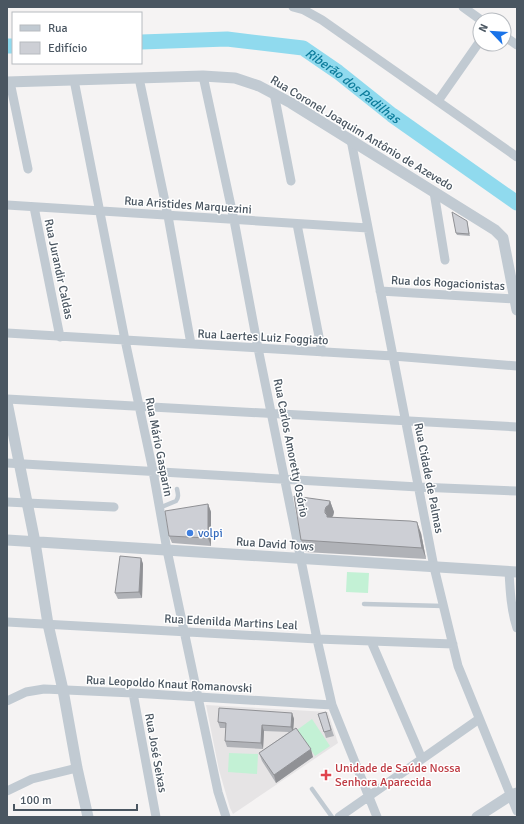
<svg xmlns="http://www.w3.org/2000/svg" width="524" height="824" font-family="Signika,sans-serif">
<rect width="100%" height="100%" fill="#f5f3f3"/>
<!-- education -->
<path fill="#e6e4e5" d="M206,705l122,7 10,31 -105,71 -3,-6 -11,-38z"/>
<!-- green -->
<path fill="#c3f1d5" d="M347,572l22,1 -1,20 -22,-1z
M312,719l18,27 -15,10 -18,-26z
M229,753l29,1 -1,20 -29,-2z"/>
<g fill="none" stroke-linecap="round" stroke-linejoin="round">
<!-- river -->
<g stroke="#90daee" stroke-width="15">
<path id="s1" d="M141,42l86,-3 76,9 35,24 54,43 125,88"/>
<path d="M7,46h6"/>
</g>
<!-- service -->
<path stroke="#c1cad2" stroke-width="4.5" d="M159,508l17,-7c3,-4 2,-7 1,-12
M364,604l80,2
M312,789l20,28"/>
<!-- minor -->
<path stroke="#c1cad2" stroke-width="9" d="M293,7l11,3 18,10 195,137
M463,7l18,13
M504,36l13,9
M203,76l31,144 24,128 59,291 15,66 45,112
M139,78l29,138 23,128
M74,80l51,260 28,131 14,79 51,242 8,25
M10,82l18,87
M274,93l17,88
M438,101l42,-60
M351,140l83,427 24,99 59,145
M434,192l11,68
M7,205l361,23
M34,207l26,130
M297,224l25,128
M380,291l135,8
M7,333l386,23 124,10
M7,399l510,28
M7,463l411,24 99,4
M7,502l20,1 87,4
M509,571c1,19 2,39 8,57
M7,622l310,17 136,5
M371,641l51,118
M133,693l23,124
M7,701l19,-9 18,-3 89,4 199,12
M7,791l25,-12 45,-11
M339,817l83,-58 57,-40"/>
<!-- tertiary -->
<path stroke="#c1cad2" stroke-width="11" d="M7,82l196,-6 32,2 24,8 32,17 204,127 8,8 14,72
M7,402l28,140 13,82 15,66 14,78 11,49
M7,540l510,32
M477,817l34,-22 6,-2"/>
</g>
<!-- wall -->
<path fill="#b0b2b7" d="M467,221l3,15 -13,-1 -1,-2z
M330,501l4,11 -1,4 -1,1 89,16 5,26 -121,-7 -4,-12z
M208,504l3,8v34l-39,-3 -3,-7z
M141,558l2,6 -1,34 -24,1 -3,-6z
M326,712l8,24 -8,2 -8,-24z
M292,713l2,6 -1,11 20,27 -37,26 -14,-22 -3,-8 30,-21 -25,-1 -1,18 -36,-2 -2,-6 1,-13h-6l-2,-6z"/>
<!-- shaded-wall -->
<path fill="#909195" d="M330,501l4,11 -1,4 -3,2v6l-5,-14z
M208,504l3,8v34l-3,-8z
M417,522l4,11 5,26 -4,-11z
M141,558l2,6 -1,34 -3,-6z
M292,713l2,6 -1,14 -2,-6z
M262,725l2,6 -1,18 -2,-6z
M311,749l2,8 -37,26 -2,-8z"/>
<!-- building -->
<path fill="#cdcfd5" stroke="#909195" d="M452,212l15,9 2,13 -13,-1z
M294,496l36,5 -1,4 -3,2 -1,3v3l2,2v2l83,4 7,1 5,26 -121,-8z
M208,504v34l-39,-2 -4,-25z
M120,556l21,2 -2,34 -24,1z
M219,708l73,5 -1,14 -29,-2 -1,18 -36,-2 1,-18 -8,-1z
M326,712l5,18 -7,2 -6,-18z
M296,728l15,21 -37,26 -15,-22z"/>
<!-- markers -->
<circle fill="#3f7fe0" stroke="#fff" stroke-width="1.5" cx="190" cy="533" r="4"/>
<path fill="#e0444e" stroke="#fff" stroke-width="1.5" d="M324 769h4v4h4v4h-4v4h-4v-4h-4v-4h4z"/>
<g text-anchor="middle" stroke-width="3" stroke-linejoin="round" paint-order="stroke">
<!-- street labels -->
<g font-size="12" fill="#4a5661" stroke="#fff">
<text transform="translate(362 133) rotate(31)" y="4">Rua Coronel Joaquim Antônio de Azevedo</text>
<text transform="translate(188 205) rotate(4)" y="4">Rua Aristides Marquezini</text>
<text transform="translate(59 269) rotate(78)" y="4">Rua Jurandir Caldas</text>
<text transform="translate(448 283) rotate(3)" y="4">Rua dos Rogacionistas</text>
<text transform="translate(263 337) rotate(3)" y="4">Rua Laertes Luiz Foggiato</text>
<text transform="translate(159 447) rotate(79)" y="4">Rua Mário Gasparin</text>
<text transform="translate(291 448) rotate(79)" y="4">Rua Carlos Amoretty Osório</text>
<text transform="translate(429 478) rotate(79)" y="4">Rua Cidade de Palmas</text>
<text transform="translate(275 544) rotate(4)" y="4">Rua David Tows</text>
<text transform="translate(231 622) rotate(3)" y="4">Rua Edenilda Martins Leal</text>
<text transform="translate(169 684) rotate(3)" y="4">Rua Leopoldo Knaut Romanovski</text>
<text transform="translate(156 753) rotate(80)" y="4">Rua José Seixas</text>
</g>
<!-- shop labels -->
<g font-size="12" fill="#366cbe" stroke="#fff" text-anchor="start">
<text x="198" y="537">volpi</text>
</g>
<!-- health labels -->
<g font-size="12" fill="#be3a42" stroke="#fff" text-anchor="start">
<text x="335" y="772">Unidade de Saúde Nossa<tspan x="335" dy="14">Senhora Aparecida</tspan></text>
</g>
<!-- water labels -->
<g font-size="13" font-style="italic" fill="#0c7c9b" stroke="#fff">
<text dy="5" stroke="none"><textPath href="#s1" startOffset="225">Riberão dos Padilhas</textPath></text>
</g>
</g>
<!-- border -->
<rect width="524" height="824" fill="none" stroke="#4a5661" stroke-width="16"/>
<!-- legend -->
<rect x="12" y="12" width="130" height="52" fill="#ffffff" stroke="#b7bbc0"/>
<rect x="20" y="25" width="20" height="6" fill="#c1cad2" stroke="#b7bbc0"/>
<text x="48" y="32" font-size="12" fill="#4a5661">Rua</text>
<rect x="20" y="42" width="20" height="12" fill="#cdcfd5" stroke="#b7bbc0"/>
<text x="48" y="52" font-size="12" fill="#4a5661">Edifício</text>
<!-- north arrow -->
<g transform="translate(492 32) rotate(295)"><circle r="19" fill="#ffffff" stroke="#b7bbc0"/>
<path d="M0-3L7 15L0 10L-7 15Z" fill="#1a73e8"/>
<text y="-6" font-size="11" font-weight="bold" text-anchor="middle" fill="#4a5661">N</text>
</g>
<!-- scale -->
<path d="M14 804v6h123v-6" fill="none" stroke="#4a5661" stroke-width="2"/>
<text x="20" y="804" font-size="12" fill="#4a5661" stroke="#ffffff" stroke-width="3" paint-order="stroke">100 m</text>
</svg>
